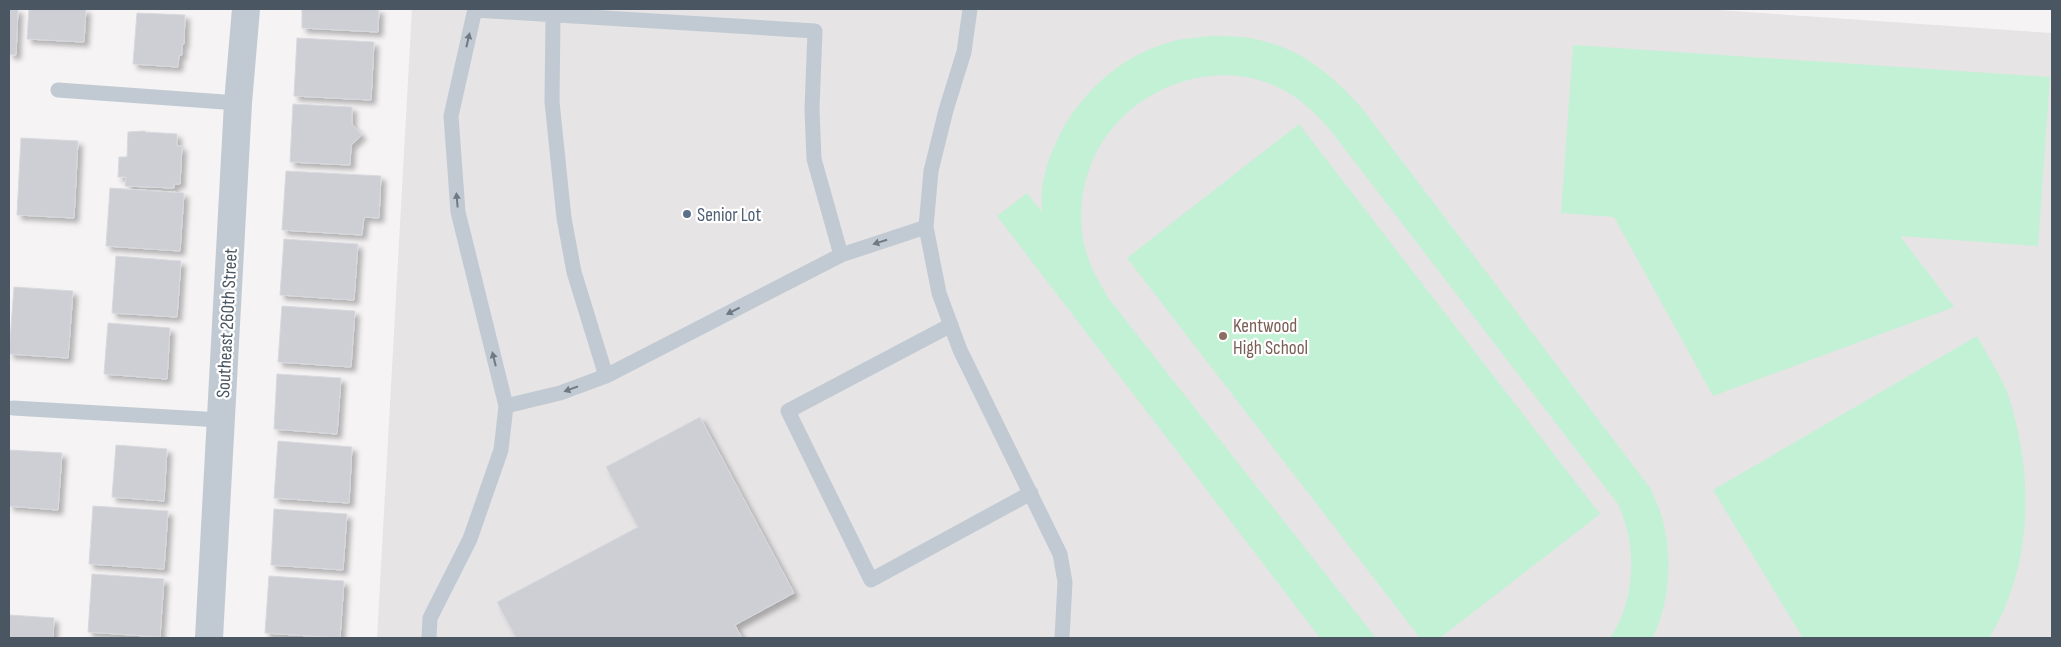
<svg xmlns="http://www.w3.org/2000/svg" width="2061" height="647" font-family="'Sofia Sans Condensed',sans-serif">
<defs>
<filter id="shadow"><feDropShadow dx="4.5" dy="4.5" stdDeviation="2.5" flood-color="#0004"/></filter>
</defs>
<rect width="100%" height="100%" fill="#f5f3f3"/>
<!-- education -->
<path fill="#e6e4e5" d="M412,9h1290l350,24v605h-1675z"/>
<!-- green -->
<path fill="#c3f1d5" d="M1208,36c12,0 24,0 35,1 52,7 84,33 118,70l290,382c4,10 9,21 12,32 10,38 6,82 -10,117h-43c21,-30 26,-74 17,-108 -2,-9 -6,-18 -9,-26l-287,-373c-12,-14 -24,-26 -39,-36 -70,-45 -166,-9 -199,64 -12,28 -16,62 -7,92 5,18 14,33 23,48l267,339h-56l-323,-422 30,-23 15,19c0,-8 -1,-16 0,-23 11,-69 64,-131 132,-148 11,-3 23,-3 34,-5z
M1573,45l477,32 -12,169 -138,-10 54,71 -241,89 -99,-179 -53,-4z
M1299,124l301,390 -160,124h-20l-293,-380z
M1977,336c10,19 26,42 32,62 25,77 24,170 -20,240h-186l-90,-148z"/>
<!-- building -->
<path fill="#cdcfd5" stroke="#d7d9de" filter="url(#shadow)" d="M9,9h9l-2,46 -7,-1z
M29,9h57l-2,33 -57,-3z
M302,9h77l-1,23 -76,-4z
M137,13l48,2 -1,29h-2v11h-3l-1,12 -45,-3z
M297,38l77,4 -3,58 -77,-4z
M293,104l59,3v17l10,11 -11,10 -1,20 -60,-3z
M145,131v1l32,2v12h5l-2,38h-6v4l-49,-2 1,-9h-8l1,-20h8l1,-25z
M21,138l57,3 -4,77 -57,-3z
M286,171l95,5 -2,42 -15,-1 -2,18 -80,-5z
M110,188l74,5 -4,58 -74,-5z
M284,239l74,5 -4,56 -74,-5z
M116,256l65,5 -4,56 -65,-4z
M14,287l59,4 -5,67 -59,-4z
M282,306l73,5 -4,56 -73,-5z
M108,323l62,5 -3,51 -63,-5z
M277,374l64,4 -4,56 -63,-5z
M700,417l94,176 -59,32 7,13h-226l-19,-36 141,-75 -32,-60z
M278,441l74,6 -3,56 -75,-5z
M116,445l51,4 -3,52 -52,-4z
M9,450l53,3 -4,57 -49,-4z
M93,506l75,5 -4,58 -75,-5z
M274,509l73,5 -4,56 -72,-5z
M92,574l72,5 -4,58 -72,-5z
M269,576l75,5 -4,57 -75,-5z
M9,615l45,3 -1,20h-44z"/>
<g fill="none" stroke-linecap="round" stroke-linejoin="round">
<!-- lane -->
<path stroke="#c1cad2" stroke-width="15" d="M970,9l-6,43 -18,58 -15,61 -5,56 13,66 21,57 100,204 5,28 -3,56
M475,10l340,21 -3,78 2,50 27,96
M553,15l-1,87 12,116 10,54 32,104
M58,90l180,13
M951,325l-163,86 83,169 160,-87
M506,406l54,-13 46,-17 235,-121 85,-28
M13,408l208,12
M429,638l1,-20 40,-79 31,-89 5,-44 -48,-194 -7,-96 24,-107"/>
<!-- street -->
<path stroke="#c1cad2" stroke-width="28" d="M209,638l29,-535 8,-94"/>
</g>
<!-- one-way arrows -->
<defs><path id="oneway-solid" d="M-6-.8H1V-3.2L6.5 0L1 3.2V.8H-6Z" transform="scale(1.25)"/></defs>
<g fill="#6e7983">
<use href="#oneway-solid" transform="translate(468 40) rotate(-77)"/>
<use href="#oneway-solid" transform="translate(457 200) rotate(-95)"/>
<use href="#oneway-solid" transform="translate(880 242) rotate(162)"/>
<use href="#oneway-solid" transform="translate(733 311) rotate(153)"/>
<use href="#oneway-solid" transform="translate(494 359) rotate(-104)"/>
<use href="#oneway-solid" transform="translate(571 389) rotate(160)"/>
</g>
<!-- markers -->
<circle fill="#5c6f8a" stroke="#fff" stroke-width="2" cx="687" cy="214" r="5"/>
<circle fill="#8d6e63" stroke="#fff" stroke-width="2" cx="1223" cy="336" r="5"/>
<g text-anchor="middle" stroke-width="4.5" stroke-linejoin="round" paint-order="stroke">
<!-- service labels -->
<g font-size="19" fill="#4e5e75" stroke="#fff" text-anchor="start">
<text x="697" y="221">Senior Lot</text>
</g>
<!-- street labels -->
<g font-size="19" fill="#4a5661" stroke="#fff">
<text transform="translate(226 323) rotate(-87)" y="7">Southeast 260th Street</text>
</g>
<!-- education labels -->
<g font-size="19" fill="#785e54" stroke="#fff" text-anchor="start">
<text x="1233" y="332">Kentwood<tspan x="1233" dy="22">High School</tspan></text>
</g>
</g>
<!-- border -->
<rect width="2061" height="647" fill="none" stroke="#4a5661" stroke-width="20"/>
</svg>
